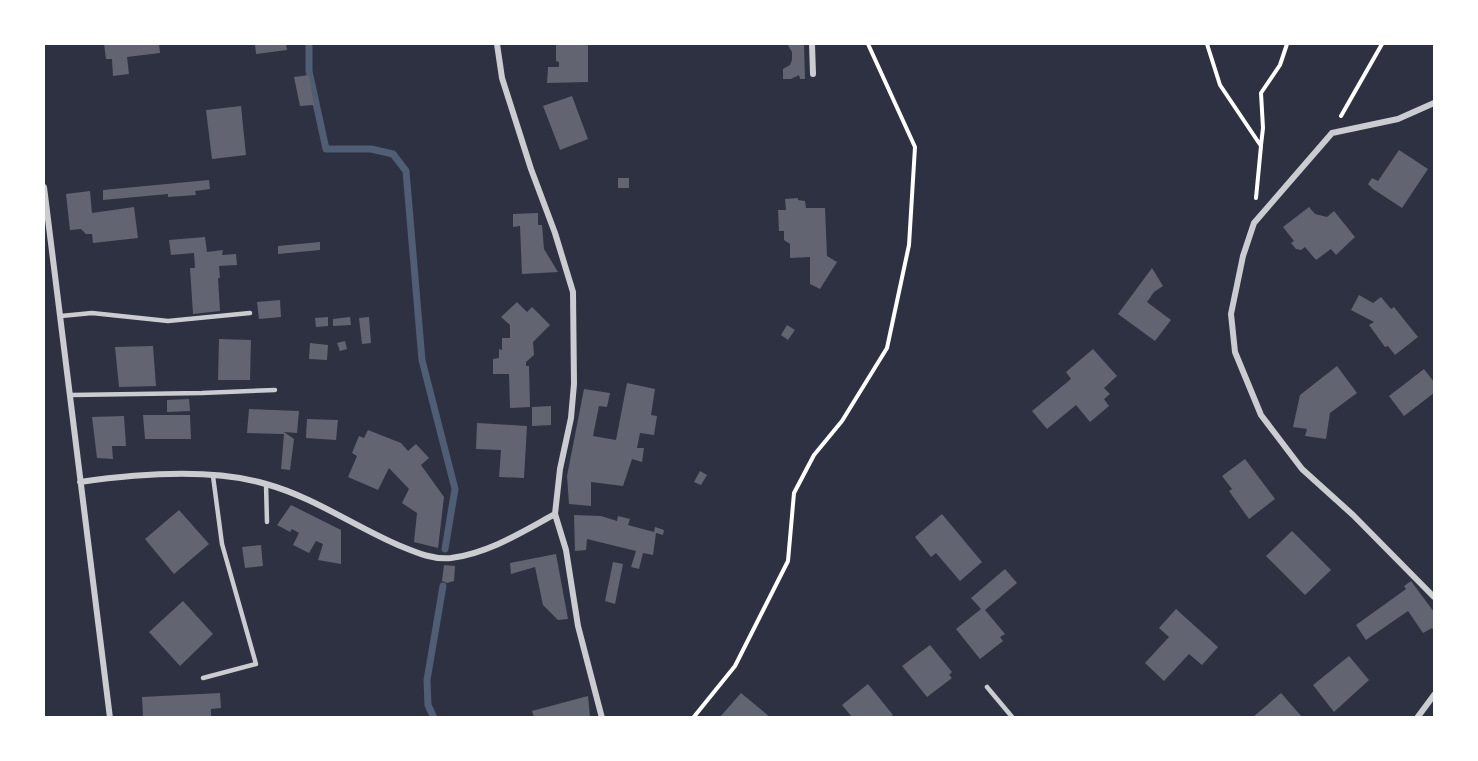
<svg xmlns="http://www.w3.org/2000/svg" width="1478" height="761" font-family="Montserrat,sans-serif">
<rect width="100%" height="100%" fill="#2d3142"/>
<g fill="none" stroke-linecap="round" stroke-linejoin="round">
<!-- stream -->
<path stroke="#4f5d75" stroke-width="7" d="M309,44v27l17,78h45l22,5 13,17 16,189 33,129 -10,60
M434,718l-6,-13 -1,-25 16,-94"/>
</g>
<!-- building -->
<path fill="#626471" d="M104,44h55l1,9 -33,4 2,17 -16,2 -1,-17h-6z
M255,44h31l1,6 -31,4z
M556,44h32v38l-41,1 1,-16h11v-5l-3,-1z
M787,44h17l1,35h-5l-1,-4 -8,4h-8v-10l7,-4 2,-5v-8z
M309,75l5,30 -14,1 -6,-29z
M572,96l16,43 -28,11 -17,-44z
M241,106l5,49 -34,4 -6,-49z
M1399,150l29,19 -26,39 -29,-19 -5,-5 4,-6 6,3z
M618,178h11v10h-11z
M209,180l1,9 -15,2 1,4 -28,2v-3l-65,6v-10z
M90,191l2,22 42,-6 4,31 -45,5 -1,-9h-6l-5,-5 -11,1 -4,-36z
M798,198v2l7,1 1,7h19l2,48 10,6 -17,27 -10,-5v-27l-20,1v-14l-6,-4v-9h-5l-1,-21h8l-1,-11z
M1309,207l6,7 12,3 7,-6 21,26 -19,18 -5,-6 -15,11 -11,-13 -4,3 -5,-1 -5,-6 3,-2 -11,-14z
M538,213v12h4l2,24 14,23 -36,2 -2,-48 -7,1v-13z
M205,237l2,15 16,-2 -1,5 14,-1 1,11 -18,1 1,12h-2l2,33 -27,3 -3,-46h5l-1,-15 -23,2 -2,-15z
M320,242v8l-42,4v-8z
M1152,268l11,18 -9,6 -7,10 24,18 -16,21 -37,-27z
M1359,295l14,8 8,-6 10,12 3,-2 24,30 -23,18 -7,-9 -3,1 -16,-22 5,-3 -23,-12z
M280,300l1,17 -22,2 -2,-17z
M517,302l10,10 5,-5 18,18 -17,17 1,13 -8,7v4h3l1,41 -20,1 -1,-34h-16v-15l6,-1v-9l3,1v-12h8v-13l-9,-8z
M328,317v9l-12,1 -1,-9z
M350,317l1,8 -18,1v-7z
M369,317l2,26 -9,1 -3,-26z
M787,325l8,5 -7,10 -7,-5z
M219,339l32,1 -1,40h-32z
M345,341l2,8 -7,2 -3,-8z
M310,343l18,2 -1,15 -18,-1z
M153,346l3,40 -37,1 -4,-40z
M1093,349l24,27 -13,12 6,6 -6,5 5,7 -19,16 -14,-17 -29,24 -15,-18 39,-32 -5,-7z
M1337,366l20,27 -27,20 -4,26 -21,-3 2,-7 -14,-2 7,-32z
M1424,369l10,13v11l-30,23 -15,-20z
M627,383l28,6 -4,26 6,1 -3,19 -14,-2 -3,15h7l-2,14 -10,-3 -9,27 -32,-4v24l-22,-2 -2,-28 17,-87 26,4 -3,14 -8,-1 -6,30 23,4z
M189,399l1,12 -23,1v-12z
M551,406v19l-19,1v-19z
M249,409l50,2 -2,22 -13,-1 10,7 -4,31 -9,-1 3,-35 -37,-1z
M143,415h47l1,24h-46z
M124,416l2,30h-14l1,13 -16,-1 -5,-41z
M307,419l31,1 -2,20 -30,-2z
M477,423l50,3 -3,52 -25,-1 2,-27 -25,-1z
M368,430l33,13 7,8 8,-7 13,14 -8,7 23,32 -6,51 -24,-6 3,-29 -15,-10 7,-14 -20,-21 -11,22 -30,-13 9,-21 -5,-3 7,-17 5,2z
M1245,459l30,40 -26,20 -20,-28 3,-2 -10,-13z
M700,471l7,4 -6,10 -7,-3z
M291,505l50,25v34l-23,-4 5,-16 -7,-3 -7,12 -16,-8 6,-12 -7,-4 -2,3 -13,-7z
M179,510l30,34 -35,30 -29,-35z
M942,514l40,48 -22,19 -24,-28 -5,4 -16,-20z
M574,515l27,1 16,5 1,-5 12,3 -2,6 26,7 1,-5 9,3 -1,5 -7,-2 -3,22 -10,-2 -4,16 -8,-2 5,-16 -49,-12 -1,11 -11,1z
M1292,531l39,39 -26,25 -39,-39z
M261,545l2,21 -18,2 -3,-21z
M556,554l12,65 -10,1 -15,-15 -8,-38 -24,7 -1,-11z
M613,562l10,2 -8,40 -10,-3z
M444,565l11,1 -1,15 -7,2 -5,-2z
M1005,569l12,14 -32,27 20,24 -5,3 3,4 -23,18 -24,-30 25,-20 -10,-11z
M1411,581l23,31v19l-2,-3 -9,5 -15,-22 -42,29 -10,-15 50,-36 -2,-3z
M183,601l30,33 -33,32 -31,-34z
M1176,609l42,38 -16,18 -13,-11 -25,27 -19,-18 24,-26 -10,-9z
M930,645l22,27 -3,3 3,3 -25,19 -25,-31z
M1349,656l20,24 -35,32 -21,-27z
M868,684l25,31 -3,2h-38l-10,-12z
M220,693l1,15 -10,1v7l-68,1 -1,-20z
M741,693l29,24h-50z
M1281,693l21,24h-49l13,-11z
M588,696l2,21h-56l-2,-6z"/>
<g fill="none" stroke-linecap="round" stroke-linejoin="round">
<!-- path -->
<path stroke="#fff" stroke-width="4" d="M1207,44l13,41 41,61 -5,52
M1341,116l41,-72
M1261,145l2,-17 -2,-35 19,-28 7,-21
M693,718l42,-52 53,-105 6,-68 20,-38 28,-34 45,-73 22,-103 6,-98 -47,-103"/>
<!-- service -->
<path stroke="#caccd0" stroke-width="4.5" d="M61,316l31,-3 76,8 82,-8
M71,395l131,-2 73,-3
M266,484l1,38
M203,678l53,-14 -34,-120 -9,-68
M987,687l26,31"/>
<!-- minor -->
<path stroke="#caccd0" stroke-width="6" d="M497,44l5,34 29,91 24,64 18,59 1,92 -3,34 -11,51 -5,45 11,36 12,76 24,92
M812,44l1,30
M1434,103l-36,16 -66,14 -78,90 -11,33 -12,58 4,38 26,63 41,54 51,46 81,82
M44,187l66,531
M80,482c56,-8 132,-14 186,2 47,13 88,42 132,61 17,7 34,15 53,13 38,-5 71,-26 104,-44
M1417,718l17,-23"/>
</g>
<!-- border -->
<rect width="1478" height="761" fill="none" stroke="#ffffff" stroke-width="90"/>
</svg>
